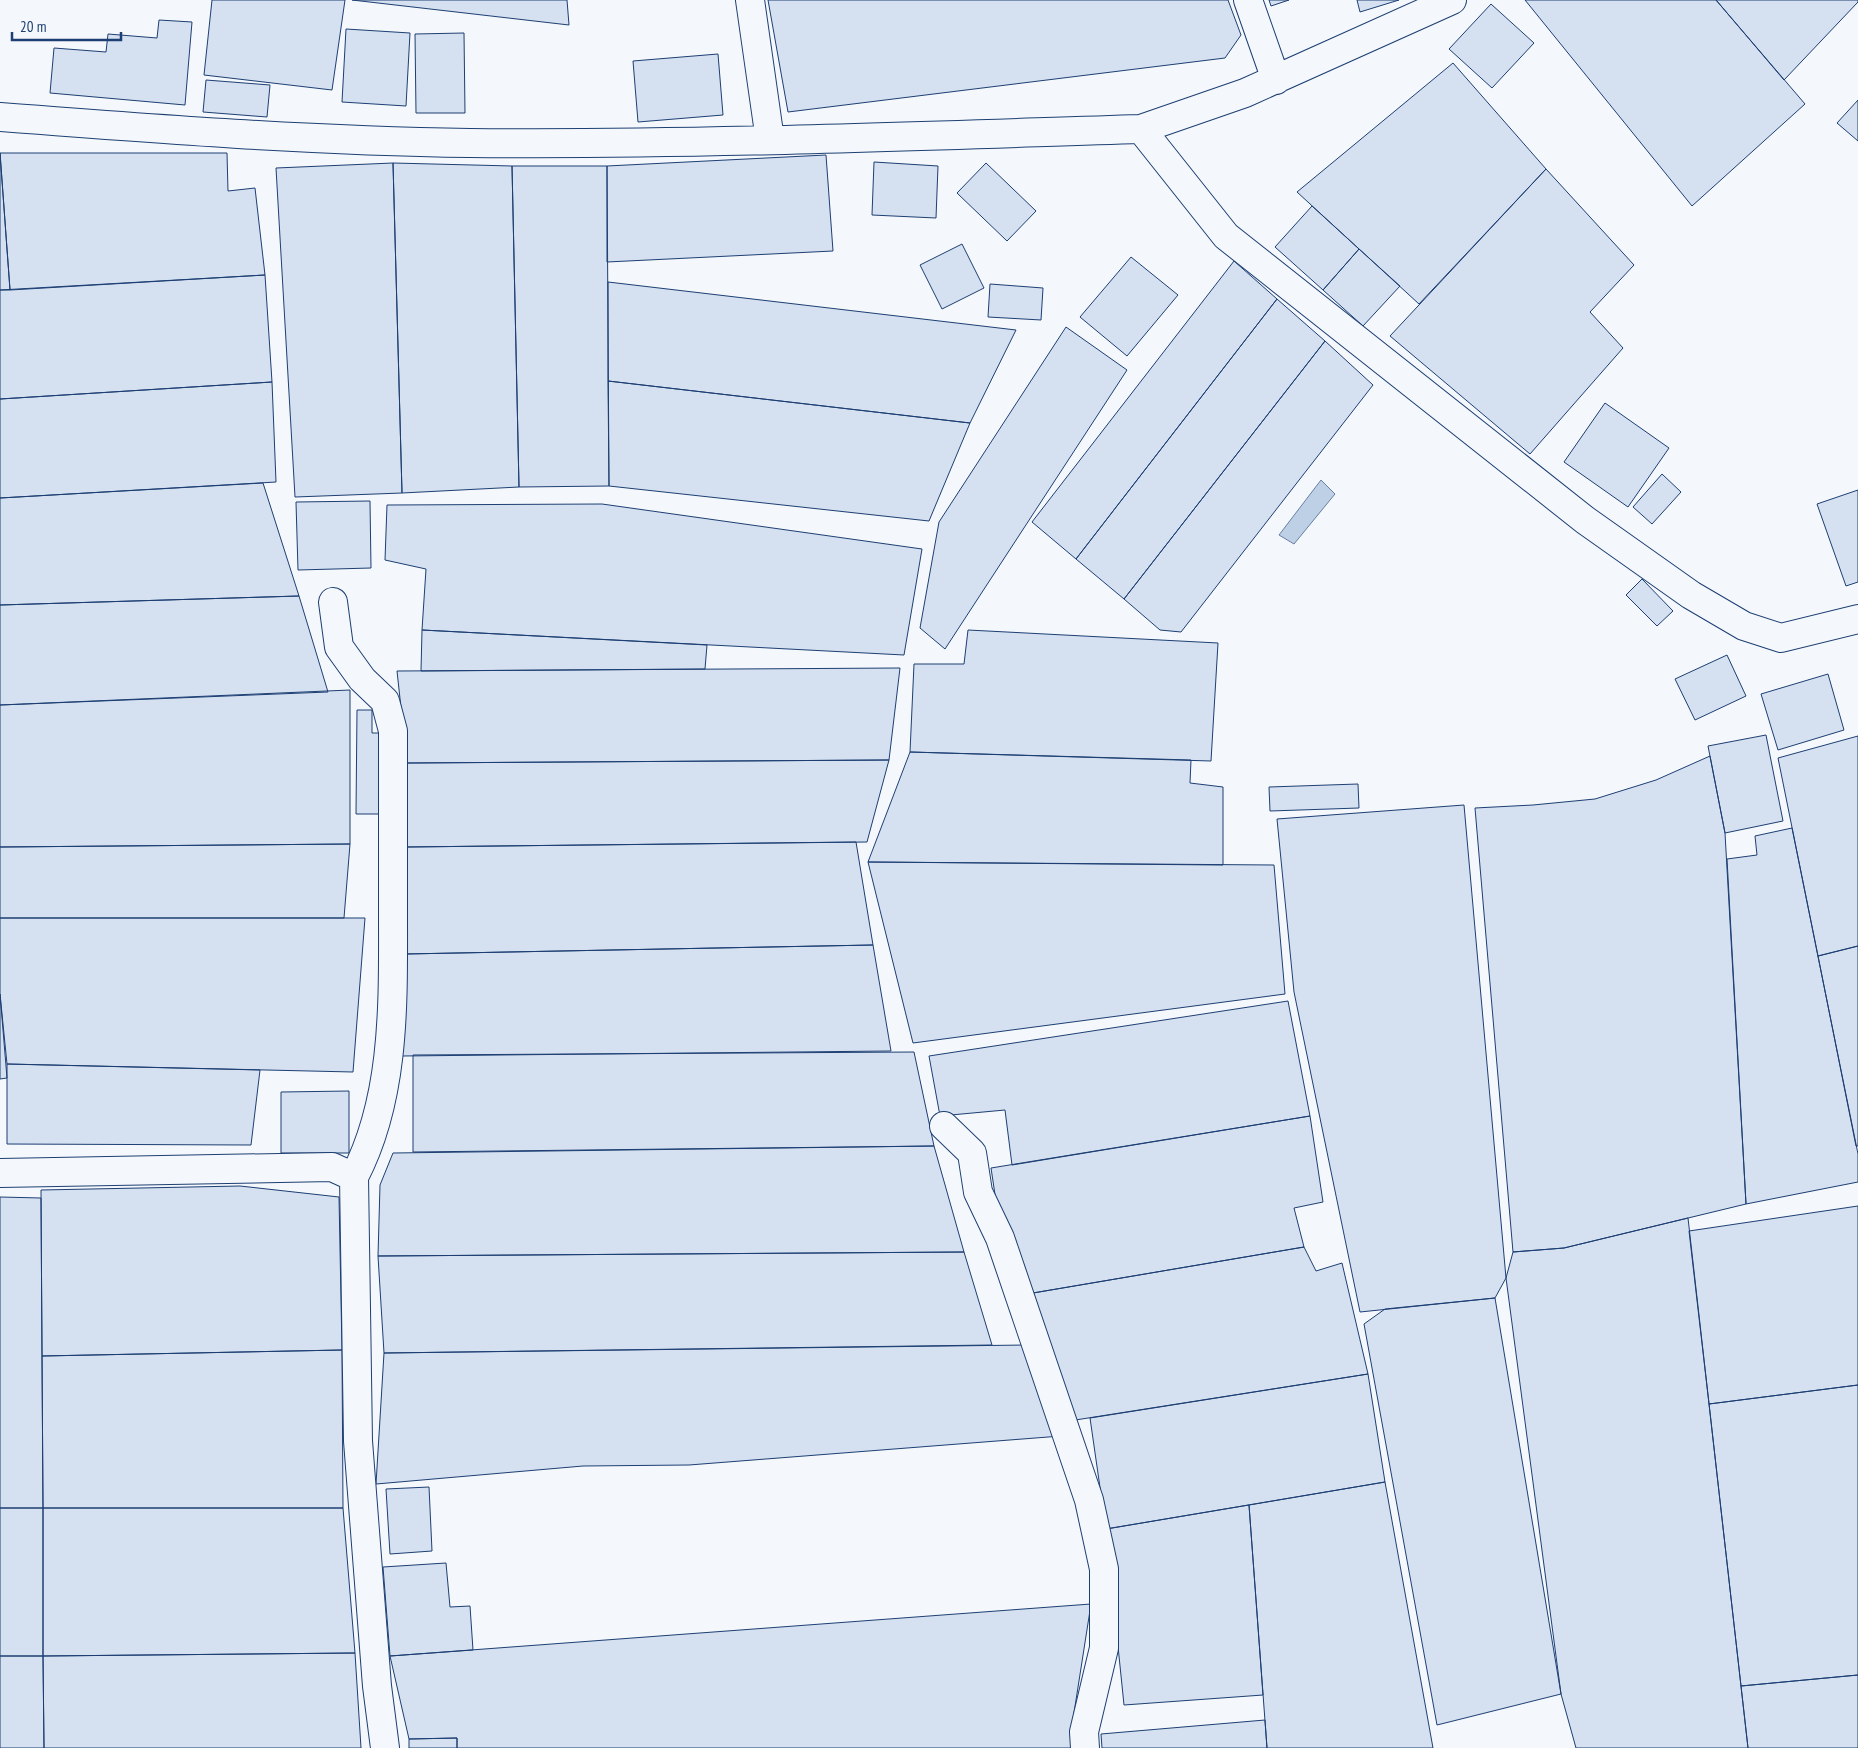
<svg xmlns="http://www.w3.org/2000/svg" width="1858" height="1748" font-family="'PT Sans Narrow',sans-serif">
<rect width="100%" height="100%" fill="#f4f7fb"/>
<!-- water -->
<path fill="#bed0e5" stroke="#687fa3" d="M1321,480l14,14 -41,50 -15,-9z"/>
<!-- building -->
<path fill="#d5e0f0" stroke="#1d3f73" d="M212,0h133l-13,90 -128,-15z
M352,0h215l2,25z
M768,0h460l13,35 -16,23 -437,54z
M1269,0h20l-18,6z
M1357,0h42l-39,12z
M1525,0h191l89,104 -113,102z
M1716,0h142v2l-74,78z
M1491,4l43,39 -42,45 -43,-39z
M159,20l33,2 -7,83 -135,-12 4,-45 52,4 2,-18 49,4z
M346,29l64,4 -4,73 -64,-4z
M464,33l1,80h-49l-1,-79z
M718,54l5,61 -85,7 -5,-61z
M1453,63l93,106 -127,135 -122,-112z
M206,80l64,5 -3,32 -64,-5z
M1858,100v41l-21,-18z
M0,153l10,137h-10z
M0,153h227l1,38 27,-3 10,87 -255,15z
M826,155l7,96 -226,11v-96z
M874,162l64,4 -2,52 -64,-3z
M393,163l9,330 -107,4 -19,-329z
M393,163l119,3 7,321 -117,6z
M986,163l50,48 -29,30 -50,-48z
M512,166h95l2,320 -90,1z
M1546,169l88,96 -44,47 33,36 -93,106 -140,-118z
M1312,206l47,43 -36,41 -48,-43z
M962,244l22,44 -42,21 -22,-44z
M1359,249l41,37 -37,40 -40,-36z
M1131,257l47,38 -51,61 -47,-39z
M1234,261l43,38 -201,260 -44,-37z
M265,275l7,107 -272,17v-109z
M608,282l408,48 -46,93 -362,-42z
M990,284l53,4 -2,32 -53,-3z
M1277,299l48,42 -201,258 -48,-40z
M1066,327l61,43 -182,279 -25,-21 19,-106z
M1325,341l48,44 -192,247 -21,-2 -36,-31z
M608,381l362,42 -41,98 -320,-35z
M272,382l4,100 -276,16v-99z
M1605,403l64,45 -41,59 -64,-45z
M1662,474l19,18 -29,32 -19,-17z
M263,483l36,113 -299,9v-107z
M1858,490v92l-12,4 -29,-82z
M370,501l1,67 -73,2 -2,-68z
M602,504l320,45 -18,106 -482,-25 4,-61 -41,-9 2,-55z
M1642,579l31,32 -16,15 -31,-31z
M299,596l29,96 -328,13v-100z
M422,630l285,15 -2,24 -284,2z
M968,630l250,13 -7,118 -301,-9 4,-88h50z
M1727,655l19,41 -51,24 -20,-41z
M900,668l-11,92 -482,3 -10,-92z
M1828,674l16,56 -66,20 -17,-56z
M350,690v154l-350,3v-142z
M357,710h15v23h10v81h-26z
M1766,735l17,86 -58,12 -17,-87z
M1858,736v210l-40,10 -40,-198z
M910,752l281,8 -1,23 33,4v78l-355,-3z
M1710,756l15,77 21,371 -182,44 -51,4 -38,-444 58,-3 62,-6 61,-19z
M889,760l-22,82 -461,5 1,-84z
M1358,784l1,24 -89,3 -1,-24z
M1464,805l42,473 -11,20 -135,14 -66,-320 -17,-173z
M1792,828l66,326v28l-112,22 -19,-345 30,-4 -2,-19z
M856,842l17,103 -468,9 1,-107z
M350,844l-6,74h-344v-71z
M868,862l406,3 11,129 -372,49z
M0,918h365l-12,154 -346,-8 -7,-70z
M873,945l18,106 -489,5 3,-102z
M1858,946v200h-2l-38,-190z
M0,994l7,84 -7,1z
M1288,1001l22,115 -298,49 -7,-55 -65,6 -11,-60z
M914,1052l20,94 -521,6v-97z
M7,1064l253,6 -9,75 -244,-1z
M349,1091v62h-68v-61z
M1310,1116l13,86 -29,6 10,39 -271,46 -34,-72 -8,-53z
M934,1146l30,106 -586,4 2,-71 13,-32z
M240,1186l99,11 3,153 -300,6 -1,-166z
M0,1197l41,1 2,310h-43z
M1858,1206v179l-149,19 -20,-173z
M1688,1218l60,530h-172l-15,-54 -55,-416 7,-26 51,-4z
M1304,1247l12,24 26,-8 26,111 -299,47 -36,-128z
M964,1252l28,93 -608,8 -6,-97z
M1495,1298l66,396 -124,31 -73,-401 21,-15z
M1027,1345l34,91 -372,29 -106,1 -207,18 8,-131z
M342,1350l1,158h-300l-1,-152z
M1368,1374l17,108 -279,47 -16,-111z
M1858,1385v290l-117,11 -32,-282z
M1385,1482l48,266h-166l-18,-243z
M429,1487l3,64 -42,3 -4,-65z
M1249,1505l14,190 -139,10 -18,-176z
M0,1508h43v148h-43z
M43,1508h300l12,145 -312,3z
M446,1563l4,44 20,-1 3,44 -83,6 -7,-89z
M1091,1604l-20,128 2,16h-616v-10l-48,1 -19,-83z
M355,1653l6,95h-317l-1,-92z
M0,1656h43l1,92h-44z
M1858,1675v73h-110l-7,-62z
M1265,1720l2,28h-165l-1,-14z
M457,1738v10h-48v-9z"/>
<g fill="none" stroke-linecap="round" stroke-linejoin="round">
<!-- minor casing -->
<g stroke="#1d3f73" stroke-width="30">
<path id="minor" d="M750,0l20,140
M1248,0l28,80
M0,117c156,12 313,24 470,26 223,2 447,-7 671,-14l85,107 359,284 106,75 53,31 37,12 77,-19
M1141,129l104,-36 207,-93
M333,602l6,45 23,32 23,22 8,30c0,60 0,121 0,182 0,88 3,184 -39,264
M944,1126l28,27 6,39 22,46 89,262 15,69v79l-20,84 1,16
M0,1173l332,-6 22,10 4,264 19,245 8,62"/>
</g>
<!-- minor -->
<use href="#minor" stroke="#f4f7fb" stroke-width="28"/>
</g>
<!-- scale -->
<path d="M12 32v8h109v-8" fill="none" stroke="#1d3f73" stroke-width="2.5"/>
<text x="20" y="32" font-size="15" fill="#1d3f73" stroke="#f4f7fb" stroke-width="4" paint-order="stroke">20 m</text>
</svg>
